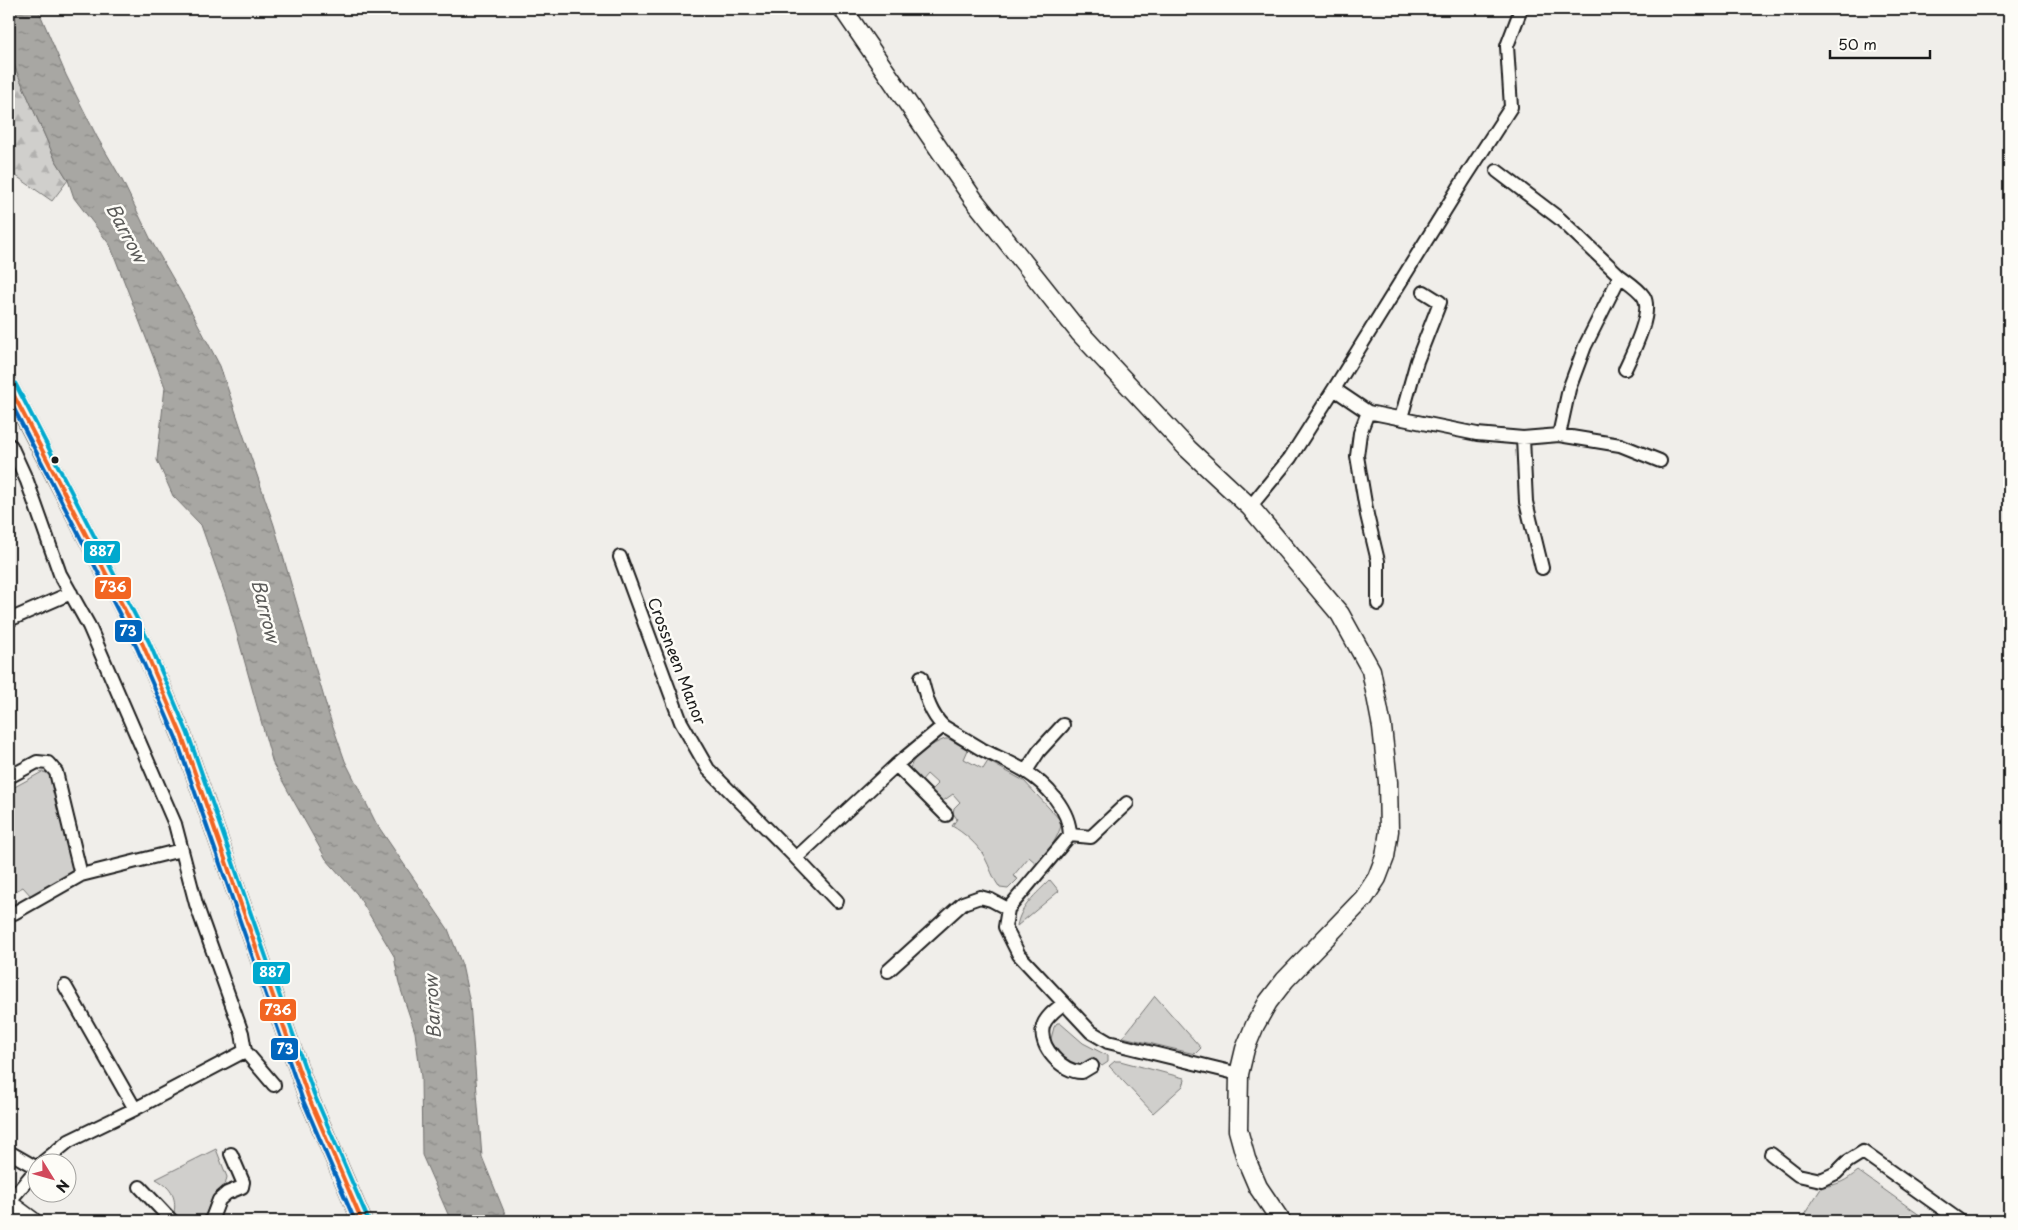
<svg xmlns="http://www.w3.org/2000/svg" width="2018" height="1230" font-family="'Playpen Sans',sans-serif">
<defs>
<pattern id="forest-firs" width="22" height="20" patternUnits="userSpaceOnUse" patternTransform="scale(1.25)"><rect width="22" height="20" fill="#d0cfcc"/><path d="M5 1l3.5 6h-7zM16 11l3.5 6h-7z" fill="#b2b1af"/></pattern>
<pattern id="water-ripples" width="26" height="14" patternUnits="userSpaceOnUse" patternTransform="scale(1.25)"><rect width="26" height="14" fill="#a8a7a3"/><path d="M2 4q2-2 4 0t4 0M15 11q2-2 4 0t4 0" fill="none" stroke="#888784"/></pattern>
</defs>
<rect width="100%" height="100%" fill="#f0eeea"/>
<filter id="ink" filterUnits="userSpaceOnUse"><feTurbulence type="fractalNoise" baseFrequency=".02" numOctaves="2"/><feDisplacementMap in="SourceGraphic" scale="10" xChannelSelector="R" yChannelSelector="G"/><feConvolveMatrix kernelMatrix="1 2 1 2 8 2 1 2 1" color-interpolation-filters="sRGB"/></filter>
<g filter="url(#ink)">
<!-- grass -->
<path fill="#d0cfcc" stroke="#767674" d="M945,739h4l19,11 -4,9 19,10 5,-8 36,20 38,41c-4,17 -13,28 -25,42l-8,-7 -16,19 5,3 -10,10 -8,-1c-7,-9 -10,-21 -16,-32 -6,-11 -21,-24 -32,-30l5,-7 -4,-6 1,-5 6,-6 -7,-8 -10,7 -5,-1 -8,-8 8,-8 -11,-10 -6,7 -8,-7 -3,-6c4,-14 22,-24 35,-29z
M42,772l6,1 4,4 20,87 -1,12 -36,21 -4,-1 -8,-9 -11,6 1,14 -4,7v-124z
M1050,880l9,11 -42,35c3,-19 19,-32 33,-46z
M1155,996l46,52 -6,6 -72,-17z
M1057,1023h3l23,20 25,13v6l-6,4 -10,-9 -13,11 -9,-3 -18,-22 -1,-4 3,-12z
M1115,1061h5l64,17 1,2 -2,6 -30,27 -44,-47z
M216,1149l11,28 -2,9 -15,17 -7,18h-20l-9,-8c3,-17 -4,-26 -18,-34z
M1858,1171l70,50h-128l22,-34c15,-2 24,-6 36,-16z"/>
<!-- forest -->
<path fill="url(#forest-firs)" stroke="#767674" d="M9,54l46,105 13,21 -16,21 -43,-30z"/>
<!-- water -->
<path fill="url(#water-ripples)" stroke="#706f6d" d="M9,9h29l28,66 31,62 25,43 30,62 35,61 33,63 54,159 55,190 16,46 31,62 72,106 14,36 8,38 12,154 26,64h-57l-29,-66 -1,-78 -6,-45 -16,-48 -5,-28 -37,-62 -31,-35 -53,-95 -44,-159 -28,-80 -28,-29 -16,-36 8,-73 -55,-142 -36,-47 -6,-18 -13,-21 -46,-105z"/>
<g fill="none" stroke-linecap="round" stroke-linejoin="round">
<!-- street casing -->
<g stroke="#1c1c1c" stroke-width="16">
<path id="street" d="M1497,171l63,48 60,57 -35,70 -16,43 -10,46
M1620,276c8,6 19,13 24,21 9,16 -12,57 -19,72
M1334,389l34,23 109,22 46,4 36,-3 61,10 40,16
M1368,412l-8,21 -3,23 10,59 11,46v43
M1401,418l16,-57 23,-59 -16,-10
M1523,438l3,64 16,66
M9,445l2,1 16,35 33,93 29,52 86,198 21,80 46,129 3,18
M1250,507l40,-49 44,-69 129,-208 48,-74 -4,-61 14,-37
M620,557l61,165 27,47 88,89 100,-93 47,-39c13,8 27,16 40,24 14,7 29,13 42,21 21,13 45,39 45,64l-62,74 -3,18 14,28 72,77 17,10 131,32
M9,620l62,-27
M921,677c5,19 8,35 22,49
M896,765l50,50
M1026,771l13,-20 24,-26
M9,777l28,-15 11,1 8,9 25,103
M1070,835l21,2 36,-34
M796,858l41,43
M14,913l67,-38 100,-25
M888,971l75,-68 17,-6 11,3 17,9
M65,986l70,123
M1064,1003c-7,6 -18,13 -21,23 -5,21 20,47 39,46l10,-6
M9,1152l28,16
M1771,1154l27,21 23,5 15,-7 11,-11 16,-10 97,69
M43,1162l26,-21 66,-32 110,-58 29,34
M140,1187l32,34
M9,1202l29,-35
M211,1221l8,-21 8,-7 15,-6 1,-5 -12,-28"/>
</g>
<!-- secondary casing -->
<g stroke="#1c1c1c" stroke-width="21">
<path id="secondary" d="M843,9l131,191 105,132 109,117 62,58 90,107 31,56 11,57 6,55 1,49 -4,26 -8,21 -13,20 -79,82 -17,22 -13,23 -10,24 -6,25 -1,56 8,29 12,28 23,34
M9,386l134,259 39,91 126,360 54,125
M9,1204l23,17"/>
</g>
<!-- street -->
<use href="#street" stroke="#fdfcf7" stroke-width="12"/>
<!-- secondary -->
<use href="#secondary" stroke="#fdfcf7" stroke-width="18"/>
<!-- bus-1 casing -->
<g stroke="#fdfcf7" stroke-width="8">
<path id="bus-1" d="M9,386l134,259 39,91 126,360 54,125"/>
</g>
<!-- bus-2 casing -->
<g stroke="#fdfcf7" stroke-width="8">
<path id="bus-2" d="M9,399l128,249 39,90 126,360 53,123"/>
</g>
<!-- bus-3 casing -->
<g stroke="#fdfcf7" stroke-width="8">
<path id="bus-3" d="M15,383l134,259 39,92 126,360 54,125"/>
</g>
<!-- bus-1 -->
<use href="#bus-1" stroke="#f26522" stroke-width="4"/>
<!-- bus-2 -->
<use href="#bus-2" stroke="#0065bd" stroke-width="4"/>
<!-- bus-3 -->
<use href="#bus-3" stroke="#00a9ce" stroke-width="4"/>
</g>
</g>
<!-- markers -->
<circle fill="#1c1c1c" stroke="#fdfcf7" stroke-width="2" cx="55" cy="460" r="4.5"/>
<g text-anchor="middle" stroke-width="5" stroke-linejoin="round" paint-order="stroke">
<!-- street labels -->
<g font-size="16" fill="#1c1c1c" stroke="#fdfcf7">
<text transform="translate(677 661) rotate(69)" y="6">Crossneen Manor</text>
</g>
<!-- water labels -->
<g font-size="18" font-style="italic" fill="#5b5b59" stroke="#fdfcf7">
<text transform="translate(126 233) rotate(62)" y="6">Barrow</text>
<text transform="translate(265 611) rotate(76)" y="6">Barrow</text>
<text transform="translate(433 1007) rotate(-93)" y="6">Barrow</text>
</g>
</g>
<g stroke="#fdfcf7" stroke-width="2">
<rect x="83" y="540" width="38" height="24" rx="5" fill="#00a9ce"/>
<rect x="94" y="576" width="38" height="24" rx="5" fill="#f26522"/>
<rect x="114" y="619" width="29" height="24" rx="5" fill="#0065bd"/>
<rect x="252" y="961" width="39" height="24" rx="5" fill="#00a9ce"/>
<rect x="259" y="998" width="38" height="24" rx="5" fill="#f26522"/>
<rect x="270" y="1037" width="29" height="24" rx="5" fill="#0065bd"/>
</g>
<g font-size="14" text-anchor="middle" font-weight="bold" fill="#fff">
<text x="102" y="556">887</text>
<text x="113" y="592">736</text>
<text x="128" y="636">73</text>
<text x="272" y="977">887</text>
<text x="278" y="1015">736</text>
<text x="285" y="1054">73</text>
</g>
<!-- margin -->
<rect width="2018" height="1230" fill="none" stroke="#fdfcf7" stroke-width="30"/>
<rect x="15" y="15" width="1988" height="1200" fill="none" stroke="#1c1c1c" stroke-width="2" filter="url(#ink)"/>
<!-- north arrow -->
<g transform="translate(52 1178) rotate(127)"><circle r="24" fill="#fdfcf7" stroke="#a3a29f"/>
<path d="M0-4L9 19L0 12L-9 19Z" fill="#d1495b"/>
<text y="-8" font-size="14" font-weight="bold" text-anchor="middle" fill="#1c1c1c">N</text>
</g>
<!-- scale -->
<path d="M1830 50v8h100v-8" fill="none" stroke="#1c1c1c" stroke-width="2.5"/>
<text x="1838" y="50" font-size="15" fill="#1c1c1c" stroke="#fdfcf7" stroke-width="4" paint-order="stroke">50 m</text>
</svg>
